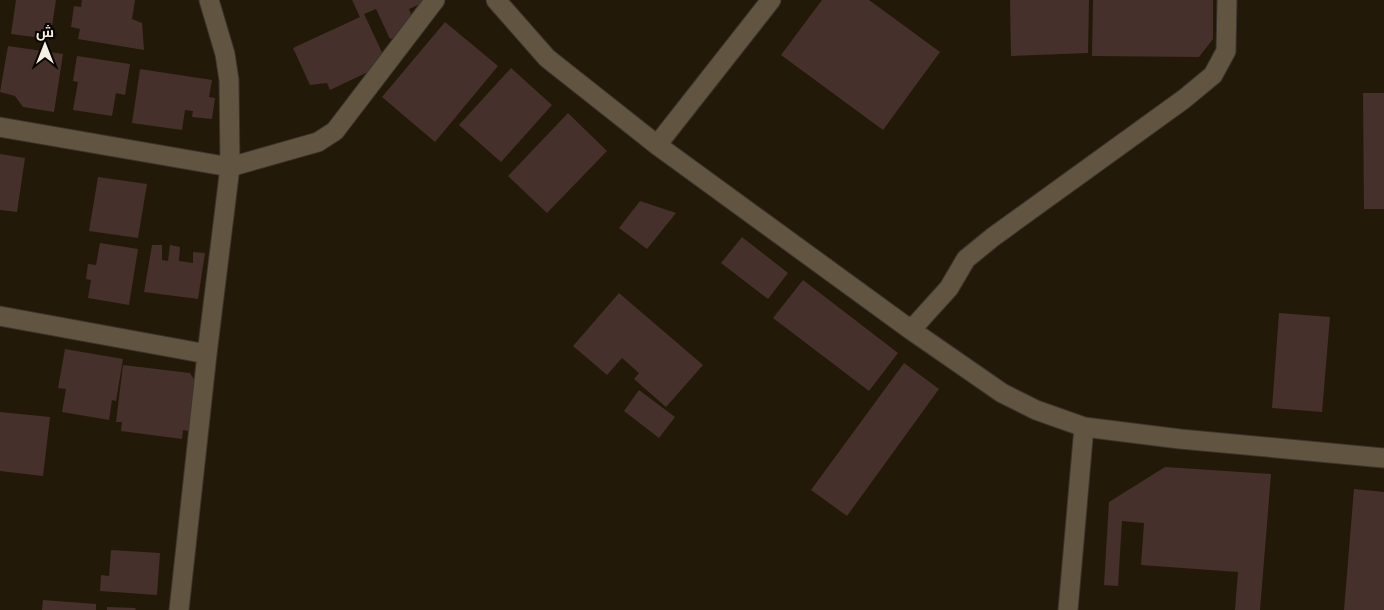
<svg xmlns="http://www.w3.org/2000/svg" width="1384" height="610" font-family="Arial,Cairo,sans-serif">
<rect width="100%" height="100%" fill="#231908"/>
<!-- building -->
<path fill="#46302b" d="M16,0h40l-6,39 -39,-5z
M82,0h53l-3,19 10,4 2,27 -66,-11 2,-10 -9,-2 3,-21 7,1z
M352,0h77l-20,9 5,13 -4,9 -20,8 -14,-30 -12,5 23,49 -57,27 -3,-7 -17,2 -17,-37 67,-31z
M822,0h47l71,52 -57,78 -102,-75z
M1010,0h79l-1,53 -77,3z
M1093,0h120v39l-14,18 -107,-1z
M445,22l53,44 -63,76 -53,-45z
M8,46l55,8 -9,58 -31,-5 -8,-11 -15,-4z
M77,56l53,8 -5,31 -9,-2 -4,23 -39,-6 5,-28 -5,-1z
M511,68l41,37 -51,57 -42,-37z
M140,69l72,11 -3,17 6,1 -3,21 -20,-2 1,-6 -8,-1 -3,20 -50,-7z
M1363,93h21v116h-20z
M568,113l39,38 -60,62 -39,-37z
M0,154l25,4 -8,54 -17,-2z
M98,177l49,7 -9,54 -49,-7z
M640,201l36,12 -29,36 -28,-21z
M742,237l46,36 -20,26 -47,-36z
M100,243l38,6 -9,56 -41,-7 3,-18 -5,-1 2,-15 8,1z
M152,245h10v15l6,1 2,-16 10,2 -1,14 14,2v-11l12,1 -7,46 -54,-7z
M803,280l95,73 -29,38 -96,-73z
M619,293l84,72 -37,42 -32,-28 5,-6 -17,-15 -15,17 -34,-29z
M1279,313l51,4 -8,95 -50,-4z
M65,349l58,10 -7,42 -4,-1 -3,20 -47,-8 4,-23 -8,-1z
M904,363l35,26 -92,127 -36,-26z
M123,365l67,8 9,14 -6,45 -10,-2 -1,9 -61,-8 1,-9h-6z
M639,390l36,27 -16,21 -35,-27z
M0,412l50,5 -7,59 -43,-5z
M1165,467l106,7 -11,136h-25l3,-38 -97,-7 3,-42 -22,-2 -4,65 -14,-1 5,-83z
M1354,489l30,3v118h-40z
M111,550l49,3 -3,42 -57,-4 1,-16 8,1z
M43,600l53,4v6h-54z
M107,607l28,1 1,2h-29z"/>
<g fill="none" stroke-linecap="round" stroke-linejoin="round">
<!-- street casing -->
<g stroke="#3b332e" stroke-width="21">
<path id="street" d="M496,0l51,58 110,87 254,185 91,63 34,17 48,17 96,12 204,19
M0,127l230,40 88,-25 17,-11 100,-131
M657,145l114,-145
M0,316l207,38
M911,330l38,-42 17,-29 27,-22 191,-138 29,-24 13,-24 1,-51
M179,610l28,-256 23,-187 -1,-87 -4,-26 -16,-54
M1068,610l16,-183"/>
</g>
<!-- street -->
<use href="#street" stroke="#615542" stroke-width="19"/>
</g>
<!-- north arrow -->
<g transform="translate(45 45)" stroke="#090502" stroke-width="4" paint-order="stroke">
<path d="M0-4L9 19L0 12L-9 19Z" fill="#f6efe4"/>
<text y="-8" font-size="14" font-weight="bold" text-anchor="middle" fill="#f6efe4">ش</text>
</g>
</svg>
